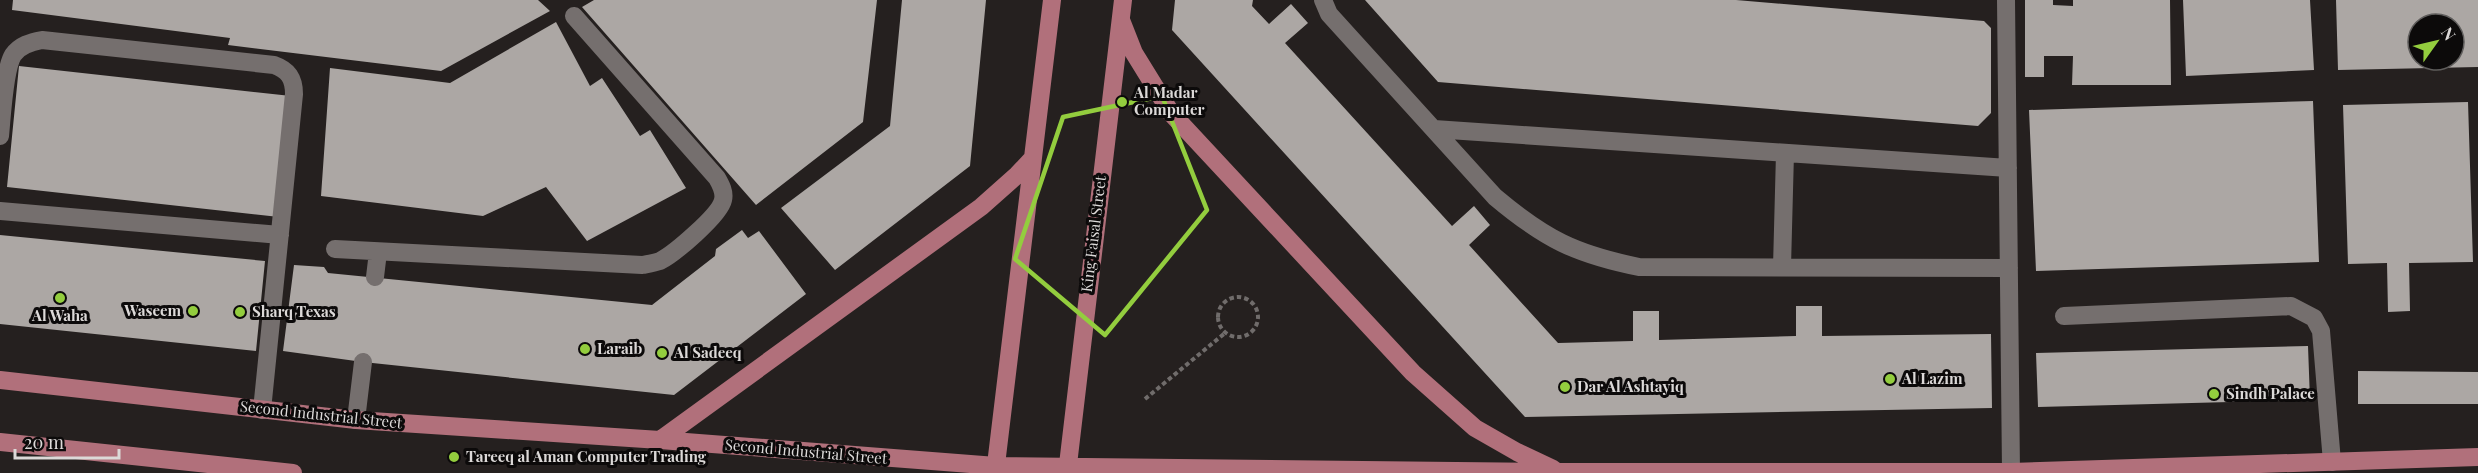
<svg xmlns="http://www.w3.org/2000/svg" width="2478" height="473" font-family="'Playfair Display',serif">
<rect width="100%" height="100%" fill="#25201f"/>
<!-- building -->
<path fill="#aca7a4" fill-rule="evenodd" d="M13,0h525l12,11 -109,60 -213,-26 2,-7 -218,-28z
M594,0h283l-14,122 -107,83 -174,-198z
M902,0h84l-16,166 -135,104 -54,-62 109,-82z
M1175,0h78l-1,6 17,18 22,-20 17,19 -23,20 167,183 22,-20 16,19 -21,20 89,98 75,-2v-30h26v29l137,-4v-30h26v30l169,-2 1,74 -467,9 -353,-387z
M1365,0h371l248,21 7,7v85l-13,13 -540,-44z
M2025,0h28v5l20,1v-6h97l1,85h-99l1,-29h-29v21h-19z
M2183,0h127l4,70 -128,6z
M2336,0h142v67l-140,3zM2418,24h36v36h-36z
M556,22l34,64 12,-8 38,58 10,-6 36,58 -99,53 -41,-54 -63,29 -162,-20 9,-128 120,15z
M19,66l272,30 -12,121 -272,-30z
M2313,101l6,161 -283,9 -7,-161z
M2468,102l5,160 -64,1 1,48 -22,1 -1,-49 -39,1 -5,-159z
M742,230l6,8 11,-7 47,63 -132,101 -311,-33 -80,-11 11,-86 30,2 4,6 324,32 63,-49 1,-7z
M0,235l265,26 -9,90 -256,-27z
M2308,346l2,54 -272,7 -2,-54z
M2358,371l120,1v32h-120z"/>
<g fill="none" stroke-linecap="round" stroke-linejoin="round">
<!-- path -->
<path stroke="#706c6b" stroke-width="4" stroke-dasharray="4.5 3" stroke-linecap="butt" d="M1218 317a20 20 0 1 1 40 0a20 20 0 1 1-40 0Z
M1145,399l80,-66"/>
<!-- lane -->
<path stroke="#756f6e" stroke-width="18" d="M1323,0l6,14 166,183c50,42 80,57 144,70l370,1
M2006,0l5,472
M1434,129l574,39
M0,136c2,-19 4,-66 13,-81 7,-10 18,-13 29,-15l232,25c14,5 20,13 20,29l-32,316
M0,211l280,24
M335,249l307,16c5,-1 12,-2 18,-4 14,-7 60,-46 63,-61 2,-8 -2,-15 -6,-22l-143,-162
M1782,267l3,-114
M375,277l3,-25
M2064,316l227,-10 23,12 7,13 11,131
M356,420l7,-58"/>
<!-- primary -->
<path stroke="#b1707b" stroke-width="18" d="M1121,20l13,33 37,60 242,260 62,55 42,24 36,17
M0,380l356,40 304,20 336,26 564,6h451l467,-15
M660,440l321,-233 36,-32 16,-17
M0,442l293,31
M995,473l57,-473
M1067,473l56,-473"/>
</g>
<!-- marked area -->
<path fill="none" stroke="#93cd3e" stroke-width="4.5" stroke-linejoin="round" d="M1162,96l45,114 -102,125 -90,-76 48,-142z"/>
<!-- markers -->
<g fill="#93cd3e" stroke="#0c0a0a" stroke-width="2">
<circle cx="1122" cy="102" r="6"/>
<circle cx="60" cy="298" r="6"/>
<circle cx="193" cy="311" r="6"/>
<circle cx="240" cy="312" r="6"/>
<circle cx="585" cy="349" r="6"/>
<circle cx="662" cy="353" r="6"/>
<circle cx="1890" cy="379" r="6"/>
<circle cx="1565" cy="387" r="6"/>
<circle cx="2214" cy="394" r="6"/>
<circle cx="454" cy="457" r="6"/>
</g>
<g text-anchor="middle" stroke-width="6" stroke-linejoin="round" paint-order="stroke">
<!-- poi labels -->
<g font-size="15" font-weight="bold" fill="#dcd9d8" stroke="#0c0a0a" text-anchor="start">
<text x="1134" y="98">Al Madar<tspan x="1134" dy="17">Computer</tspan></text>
<text x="181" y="316" text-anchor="end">Waseem</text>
<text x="252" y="317">Sharq Texas</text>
<text x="60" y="321" text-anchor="middle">Al Waha</text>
<text x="597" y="354">Laraib</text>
<text x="674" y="358">Al Sadeeq</text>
<text x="1902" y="384">Al Lazim</text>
<text x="1577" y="392">Dar Al Ashtayiq</text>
<text x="2226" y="399">Sindh Palace</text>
<text x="466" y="462">Tareeq al Aman Computer Trading</text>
</g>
<!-- street labels -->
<g font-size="15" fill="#dcd9d8" stroke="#0c0a0a">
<text transform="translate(1094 234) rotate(-83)" y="5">King Faisal Street</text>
<text transform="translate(321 415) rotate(6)" y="5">Second Industrial Street</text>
<text transform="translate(806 452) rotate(5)" y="5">Second Industrial Street</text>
</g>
</g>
<!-- north arrow -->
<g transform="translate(2436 42) rotate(56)"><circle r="28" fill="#0c0a0a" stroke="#5f5d5c" stroke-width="1.5"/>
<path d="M0-4.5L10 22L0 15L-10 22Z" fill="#93cd3e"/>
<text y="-9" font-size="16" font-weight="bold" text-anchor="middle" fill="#dcd9d8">N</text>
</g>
<!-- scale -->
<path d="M15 449v9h104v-9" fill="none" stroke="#dcd9d8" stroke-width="3"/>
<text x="24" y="449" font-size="18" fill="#dcd9d8" stroke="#0c0a0a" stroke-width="4.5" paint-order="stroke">20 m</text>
</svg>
